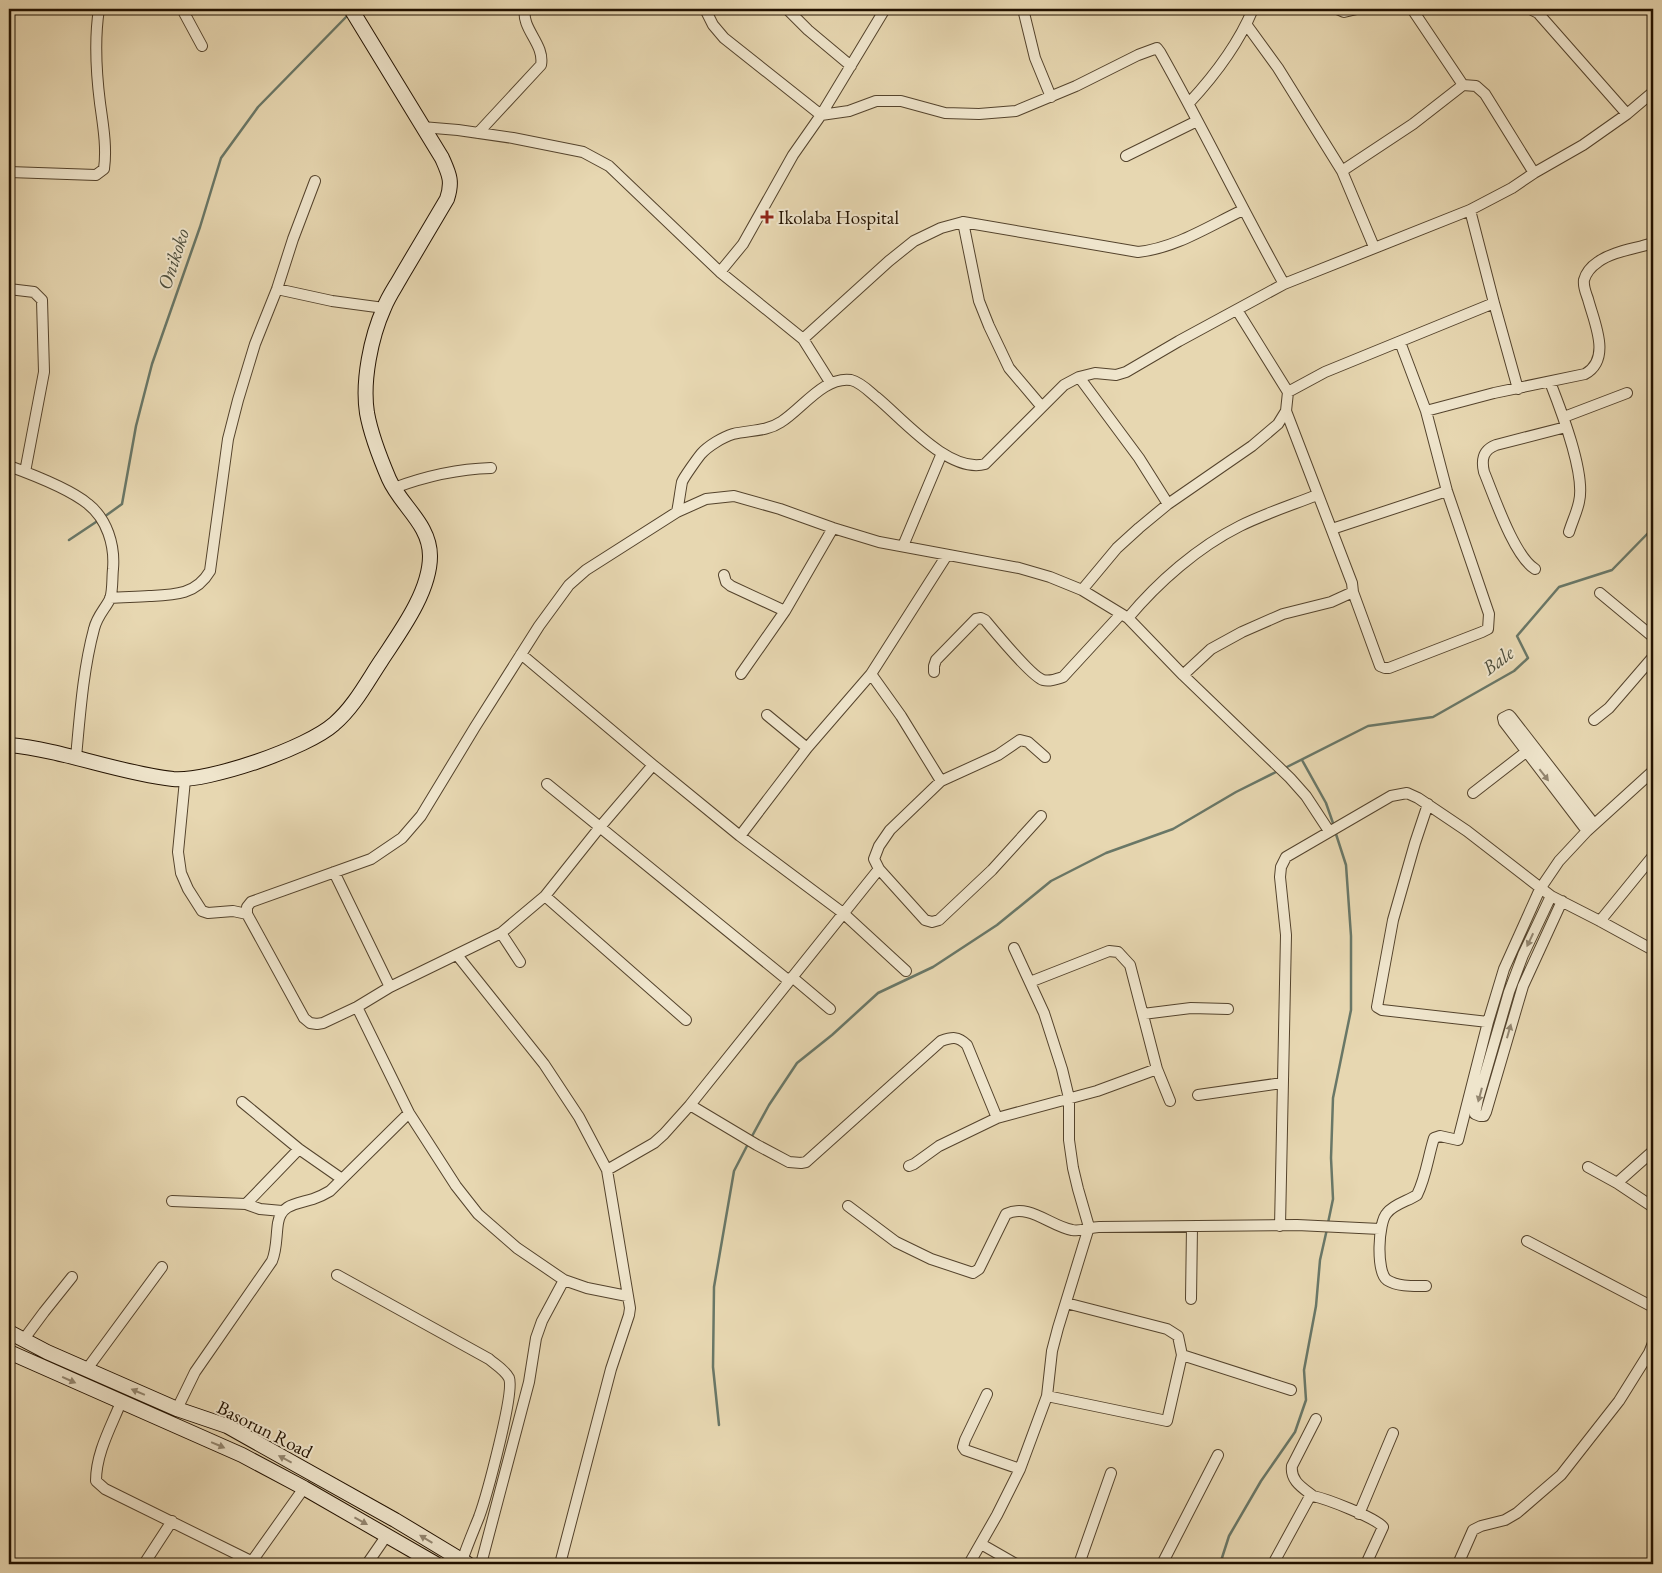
<svg xmlns="http://www.w3.org/2000/svg" width="1662" height="1573" font-family="'EB Garamond',serif">
<rect width="100%" height="100%" fill="#e7d7b1"/>
<filter id="stains"><feTurbulence type="fractalNoise" baseFrequency=".004" numOctaves="4"/><feColorMatrix values="0 0 0 0 .2 0 0 0 0 .09 0 0 0 0 .02 0 0 0 .5 -.17"/></filter>
<radialGradient id="worn" r=".72"><stop offset=".6" stop-color="#630" stop-opacity="0"/><stop offset="1" stop-color="#630" stop-opacity=".3"/></radialGradient>
<g fill="none" stroke-linecap="round" stroke-linejoin="round">
<!-- stream -->
<path stroke="#697767" stroke-width="2.5" d="M104,517l18,-13 14,-78 16,-62 48,-137 21,-69 37,-51 90,-92
M69,540l30,-20
M1302,760l24,43 8,23
M1283,769l85,-43 65,-9 81,-46 14,-13 -11,-22 42,-49 53,-17 41,-42
M751,1138l18,-33 28,-42 35,-28 46,-42 55,-26 64,-42 54,-44 55,-28 67,-24 63,-37 42,-21
M1328,1223l5,-24 -2,-41 2,-60 18,-88v-74l-5,-71 -11,-34
M719,1425l-6,-58 1,-80 20,-116 15,-29
M1220,1564l9,-28 32,-55 34,-49 11,-32 -2,-30 12,-64 4,-46 7,-31"/>
<!-- minor casing -->
<g stroke="#54432c" stroke-width="12">
<path id="minor" d="M182,9l20,37
M705,9l8,16 11,13 97,77 28,-4 27,-10h25l44,12 34,1 37,-3 60,-25 62,-31 19,-7 3,4c43,76 81,155 124,232
M787,9l21,21 43,36
M1023,9l12,49 16,39
M1337,9l7,3 13,-3
M1412,9l51,76 13,1 9,8 49,79
M1530,9l8,4 89,101
M1246,24l32,44 64,103 32,76
M1189,103c26,-28 49,-58 64,-94
M422,127l36,3 55,8 70,14 26,14 111,106 83,67 27,43
M478,133l63,-68c4,-21 -20,-36 -16,-56
M1126,156l71,-35
M1342,171l71,-47 50,-39
M9,172l87,3 8,-6c3,-22 -1,-44 -4,-66 -4,-32 -6,-62 -1,-94
M1470,210l24,93 24,86
M963,222l16,79 10,25 20,42 33,39
M720,272l23,-28 50,-89 28,-40 64,-106
M9,289l25,3 8,8 2,72 -19,100
M277,289l55,12 52,7
M1237,310l51,82
M803,339l86,-78 25,-20 27,-13 22,-6 175,30c38,-4 71,-26 105,-42
M1079,377l60,81 29,46
M1550,382c11,28 36,92 29,120 -2,10 -7,20 -10,30
M1286,411l66,172 1,9 27,74 5,2h4l93,-36 6,-3 1,-15 -42,-123 -21,-80 -26,-69
M1426,411l68,-18 91,-19c27,-15 9,-52 3,-75 -2,-6 -5,-12 -4,-19 2,-7 8,-14 14,-18 15,-11 37,-13 55,-19
M1564,417l63,-24
M9,466c22,8 61,23 79,38 19,15 27,41 25,65 -1,8 0,22 -3,30 -5,10 -13,17 -16,30 -11,41 -14,86 -18,128
M394,488c32,-12 63,-19 97,-20
M677,512l29,-13 28,-3 46,13 53,19 46,14 140,26 31,9 32,13 46,28 55,57 107,103 16,18 23,35
M1332,529l115,-38
M903,546l39,-93
M1535,569c-21,-13 -41,-73 -51,-97 -3,-13 -1,-22 12,-27l70,-18
M724,575l2,7 5,4 54,25
M1082,590l35,-42 22,-20 29,-24 84,-58 26,-22 8,-13 2,-19 37,-20 169,-69
M1600,593l53,44
M110,598c13,-1 26,-1 39,-2 25,-1 47,-1 61,-25l18,-132 10,-39 17,-56 22,-55 16,-50 22,-58
M1128,618c30,-36 70,-71 112,-92 24,-12 52,-21 77,-31
M521,654l132,111 87,71 103,77 63,58
M934,672v-6l2,-6 40,-41 5,-1 4,2c10,12 47,57 58,60 7,2 14,-1 20,-3l58,-63
M741,674l44,-63 48,-83
M871,674l30,42 40,65
M1183,675l28,-26 31,-17 41,-18 48,-12 22,-10
M767,715l40,33
M1594,720l15,-12 44,-51
M653,765l-53,62 -55,69 -44,37 -111,54 -33,20 -34,16 -6,1 -7,-1 -6,-5 -57,-104v-7l4,-5 120,-43 31,-21 19,-22 54,-89 64,-101 30,-41 17,-15 91,-58c2,-10 3,-19 5,-30 2,-5 15,-23 19,-28 7,-8 22,-17 32,-20 16,-4 33,-2 48,-12 21,-13 43,-46 70,-42 9,2 18,11 25,17 26,21 73,77 109,67l79,-79 15,-8 16,-4 21,2 10,-3 53,-31 105,-57 186,-74 42,-22 22,-15 49,-28 44,-31 26,-22
M185,780l-7,72 3,21 7,16 14,22 6,2 25,-2 14,3
M547,784l242,197
M1473,793l58,-45
M1428,804l-13,39 -22,77 -16,87 5,3 106,12
M1587,831l-83,-109 -1,-4 6,-3 2,2 83,107
M740,836l67,-88 64,-74 76,-119
M879,869l46,51 7,2 7,-2 53,-50 49,-54
M334,872l56,115
M545,896l141,124
M1551,896l-28,59 -14,37 -31,107 -3,15 5,2h4l2,-4 37,-126 39,-85
M1600,921l53,-65
M501,933l19,29
M457,955l87,109 35,53 28,53 23,138 -1,7 -18,54 -51,195
M792,977l38,32
M357,1007l52,106 47,73 22,28 39,34 47,32 23,8 40,8
M1143,1014l48,-6 37,1
M1157,1069l13,32
M1198,1095l84,-12
M242,1102l57,47 43,30
M690,1105l67,40 32,17 12,1 5,-1 135,-121c11,-4 17,-5 26,4l30,73
M909,1166l5,-2 25,-18 58,-28 100,-27 60,-22 -27,-104 -12,-13 -9,-1 -79,31
M1588,1167l29,16 36,24
M607,1170l47,-27 10,-9 26,-29 189,-236 -5,-10 5,-13 11,-16 51,-49 57,-26 22,-15 8,2 17,15
M1617,1183l36,-32
M172,1201l74,3 14,5 22,2
M246,1204l53,-55
M848,1206l48,36 35,17 42,14 6,-4 27,-55c23,-11 44,12 66,16 9,2 18,-3 27,-3l198,-2 83,4
M1280,1226l6,-291 -6,-58 1,-10 5,-10 105,-61 16,-3 11,5 49,33 84,65 49,25 53,29
M1527,1241l126,66
M337,1275l152,84c7,6 16,11 20,19 6,14 -23,120 -30,139 -6,15 -12,29 -17,44
M1426,1286c-12,0 -28,1 -39,-6 -11,-8 -9,-58 0,-67 7,-9 21,-12 30,-18 9,-18 11,-38 17,-57l6,-2 18,4 30,-118 16,-53 36,-80 19,-28 28,-30 66,-60
M1191,1299l1,-72
M1066,1303l101,26 11,7 4,19 109,35
M24,1339l20,-27 28,-35
M87,1369l75,-102
M987,1394l-22,46 -2,7 2,3 55,19
M1047,1396l120,25 15,-66
M121,1402c-10,25 -25,51 -25,79l9,8 152,75
M177,1409l18,-37 77,-111c5,-12 4,-25 6,-38 3,-19 19,-19 35,-24 6,-2 12,-5 17,-8l79,-78
M1313,1496c-10,-8 -23,-15 -21,-30l24,-47
M1359,1514l34,-81
M981,1544l35,20
M144,1564l28,-43
M250,1564l54,-76
M367,1564l20,-29
M481,1564l48,-182 7,-44 6,-17 22,-41
M969,1564l28,-49 23,-46 27,-73 5,-45 6,-23 31,-101 -11,-38 -5,-21 -4,-28v-42l-7,-29 -18,-56 -30,-65
M1079,1564l32,-91
M1162,1564l56,-109
M1273,1564l36,-66 4,-2c14,3 61,21 70,31l-17,37
M1458,1564l15,-34 8,-4 24,-6 12,-7 44,-38 58,-74 30,-48 4,-10"/>
</g>
<!-- secondary casing -->
<g stroke="#231200" stroke-width="16">
<path id="secondary" d="M9,745c55,5 109,28 164,34 36,3 134,-31 161,-55 20,-17 33,-42 47,-63 19,-29 49,-69 49,-105 0,-32 -29,-50 -41,-77 -9,-21 -18,-44 -22,-66 -5,-32 4,-76 17,-105 4,-11 12,-22 18,-33 15,-25 30,-51 45,-76 6,-18 2,-25 -5,-41l-91,-149
M9,1332l38,20 130,57 50,17 168,94 73,44
M9,1352l233,103 62,33 132,76"/>
</g>
<!-- minor -->
<use href="#minor" stroke="#efe5cc" stroke-width="10"/>
<!-- secondary -->
<use href="#secondary" stroke="#efe5cc" stroke-width="14"/>
</g>
<!-- one-way arrows -->
<defs><path id="oneway-solid" d="M-6-.8H1V-3.2L6.5 0L1 3.2V.8H-6Z" transform="scale(1.25)"/></defs>
<g fill="#938670">
<use href="#oneway-solid" transform="translate(1544 775) rotate(52)"/>
<use href="#oneway-solid" transform="translate(1530 940) rotate(115)"/>
<use href="#oneway-solid" transform="translate(1509 1031) rotate(-74)"/>
<use href="#oneway-solid" transform="translate(1480 1095) rotate(105)"/>
<use href="#oneway-solid" transform="translate(69 1380) rotate(24)"/>
<use href="#oneway-solid" transform="translate(138 1392) rotate(-157)"/>
<use href="#oneway-solid" transform="translate(218 1445) rotate(23)"/>
<use href="#oneway-solid" transform="translate(285 1459) rotate(-152)"/>
<use href="#oneway-solid" transform="translate(361 1521) rotate(29)"/>
<use href="#oneway-solid" transform="translate(426 1539) rotate(-149)"/>
</g>
<!-- markers -->
<path fill="#8f2418" stroke="#efe5cc" stroke-width="2" d="M764.5 209.5h5v5h5v5h-5v5h-5v-5h-5v-5h5z"/>
<g text-anchor="middle" stroke-width="4" stroke-linejoin="round" paint-order="stroke">
<!-- poi labels -->
<g font-size="19" fill="#231200" stroke="#efe5cc" text-anchor="start">
<text x="778" y="224">Ikolaba Hospital</text>
</g>
<!-- street labels -->
<g font-size="19" fill="#231200" stroke="#efe5cc">
<text transform="translate(265 1429) rotate(27)" y="7">Basorun Road</text>
</g>
<!-- water labels -->
<g font-size="20" font-style="italic" fill="#4c4d3c" stroke="#efe5cc">
<text transform="translate(173 259) rotate(-72)" y="7">Onikoko</text>
<text transform="translate(1498 660) rotate(-37)" y="7">Bale</text>
</g>
</g>
<!-- margin -->
<rect width="1662" height="1573" fill="none" stroke="#e7d7b1" stroke-width="30"/>
<rect x="10" y="10" width="1642" height="1553" fill="none" stroke="#231200" stroke-width="2.5"/>
<rect x="15" y="15" width="1632" height="1543" fill="none" stroke="#231200"/>
<rect width="100%" height="100%" filter="url(#stains)"/>
<rect width="100%" height="100%" fill="url(#worn)"/>
</svg>
